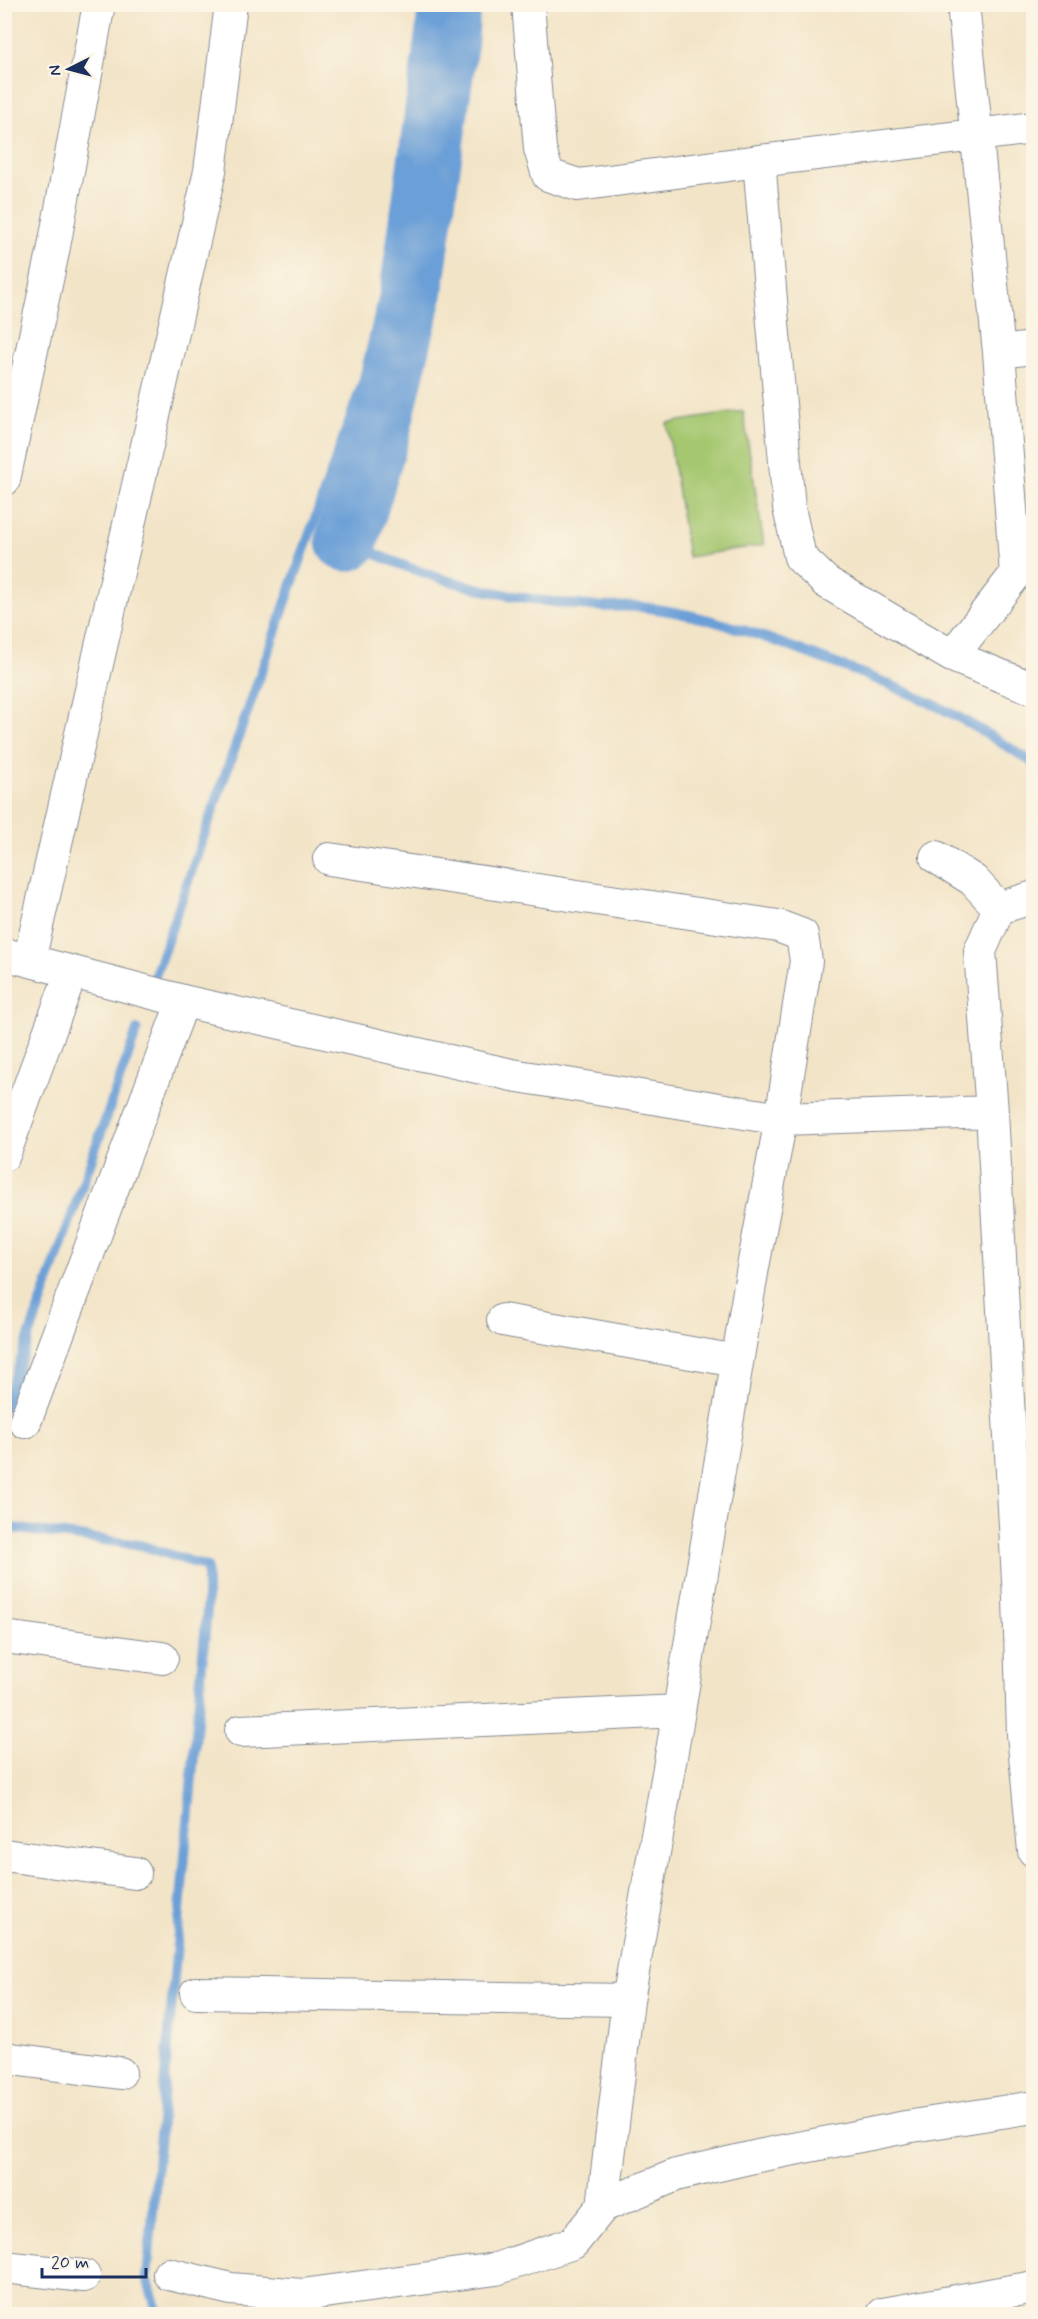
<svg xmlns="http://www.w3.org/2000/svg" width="1038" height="2319" font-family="Mynerve,sans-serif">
<rect width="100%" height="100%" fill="#fcf5e5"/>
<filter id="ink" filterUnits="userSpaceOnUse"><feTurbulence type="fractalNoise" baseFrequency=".0167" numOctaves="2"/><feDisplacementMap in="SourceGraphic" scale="12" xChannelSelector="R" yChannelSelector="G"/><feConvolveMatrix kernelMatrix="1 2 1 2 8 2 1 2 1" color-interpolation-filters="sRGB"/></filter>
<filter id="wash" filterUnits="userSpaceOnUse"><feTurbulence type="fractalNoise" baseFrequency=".008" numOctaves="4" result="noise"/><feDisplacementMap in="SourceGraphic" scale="24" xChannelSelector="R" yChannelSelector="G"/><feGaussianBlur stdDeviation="1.35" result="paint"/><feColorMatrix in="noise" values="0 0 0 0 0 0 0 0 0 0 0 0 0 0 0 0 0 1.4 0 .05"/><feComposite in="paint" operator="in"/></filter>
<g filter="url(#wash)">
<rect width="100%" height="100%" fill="#f2e4c7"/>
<!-- green -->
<path fill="#a5c770" stroke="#607b67" stroke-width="1.5" d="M743,411l21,134 -76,12 -21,-134z"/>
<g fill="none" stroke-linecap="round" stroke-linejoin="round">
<!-- stream -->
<path stroke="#6a9fd7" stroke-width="10" d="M347,540c76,40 158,59 243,66 20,2 40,-1 59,2 55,7 109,26 161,46 51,19 102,38 150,64 25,14 49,30 74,45
M155,975l223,-636 46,-335
M4,1408l133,-378
M4,1527l136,18 67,22v43l-60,668 11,36"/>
<!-- river -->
<path stroke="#6a9fd7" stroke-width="63" d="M347,540l31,-105 33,-140 36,-256 2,-35"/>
</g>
</g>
<g filter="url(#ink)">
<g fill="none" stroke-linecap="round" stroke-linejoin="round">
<!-- minor casing -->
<g stroke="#868a92" stroke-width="34">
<path id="minor" d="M528,4l12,145 8,26 30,10 181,-24 275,-33
M759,161l30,347 11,49 26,25 126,74 82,33
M999,352l35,-4
M4,480l49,-228 46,-248
M952,656l64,-82 -17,-222 -36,-348
M936,857l37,23 26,28
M329,859l449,67 24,9 4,26 -25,158 -28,148 -74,444 -51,289 -25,206
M1034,897l-35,11 -19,43 12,161 27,486 4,136 11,117
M4,954l179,47 329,74 269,44 211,-7
M29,961l181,-790 21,-167
M4,1155l67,-182
M503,1320l234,41
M25,1422l158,-421
M4,1637l158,21
M241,1731l438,-20
M4,1855l131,18
M196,1993l432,7
M4,2058l116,15
M4,2267l80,9
M169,2274l62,15 71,6 194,-26 77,-26 30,-37 73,-31 82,-19 148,-29 128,-20
M883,2314l151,-27"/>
</g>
<!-- minor -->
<use href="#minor" stroke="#fff" stroke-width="32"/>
</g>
</g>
<!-- margin -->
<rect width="1038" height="2319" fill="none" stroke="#fcf5e5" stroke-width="24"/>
<!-- north arrow -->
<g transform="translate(69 69) rotate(264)" stroke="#fcf5e5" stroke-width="4.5" paint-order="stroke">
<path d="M0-4.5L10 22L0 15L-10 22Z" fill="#1b2f5e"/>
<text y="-9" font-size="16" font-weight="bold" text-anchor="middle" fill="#1b2f5e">N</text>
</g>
<!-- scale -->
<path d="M42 2268v9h104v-9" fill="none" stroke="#1b2f5e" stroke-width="3"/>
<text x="51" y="2268" font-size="18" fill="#1b2f5e" stroke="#fcf5e5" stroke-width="4.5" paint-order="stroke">20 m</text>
</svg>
